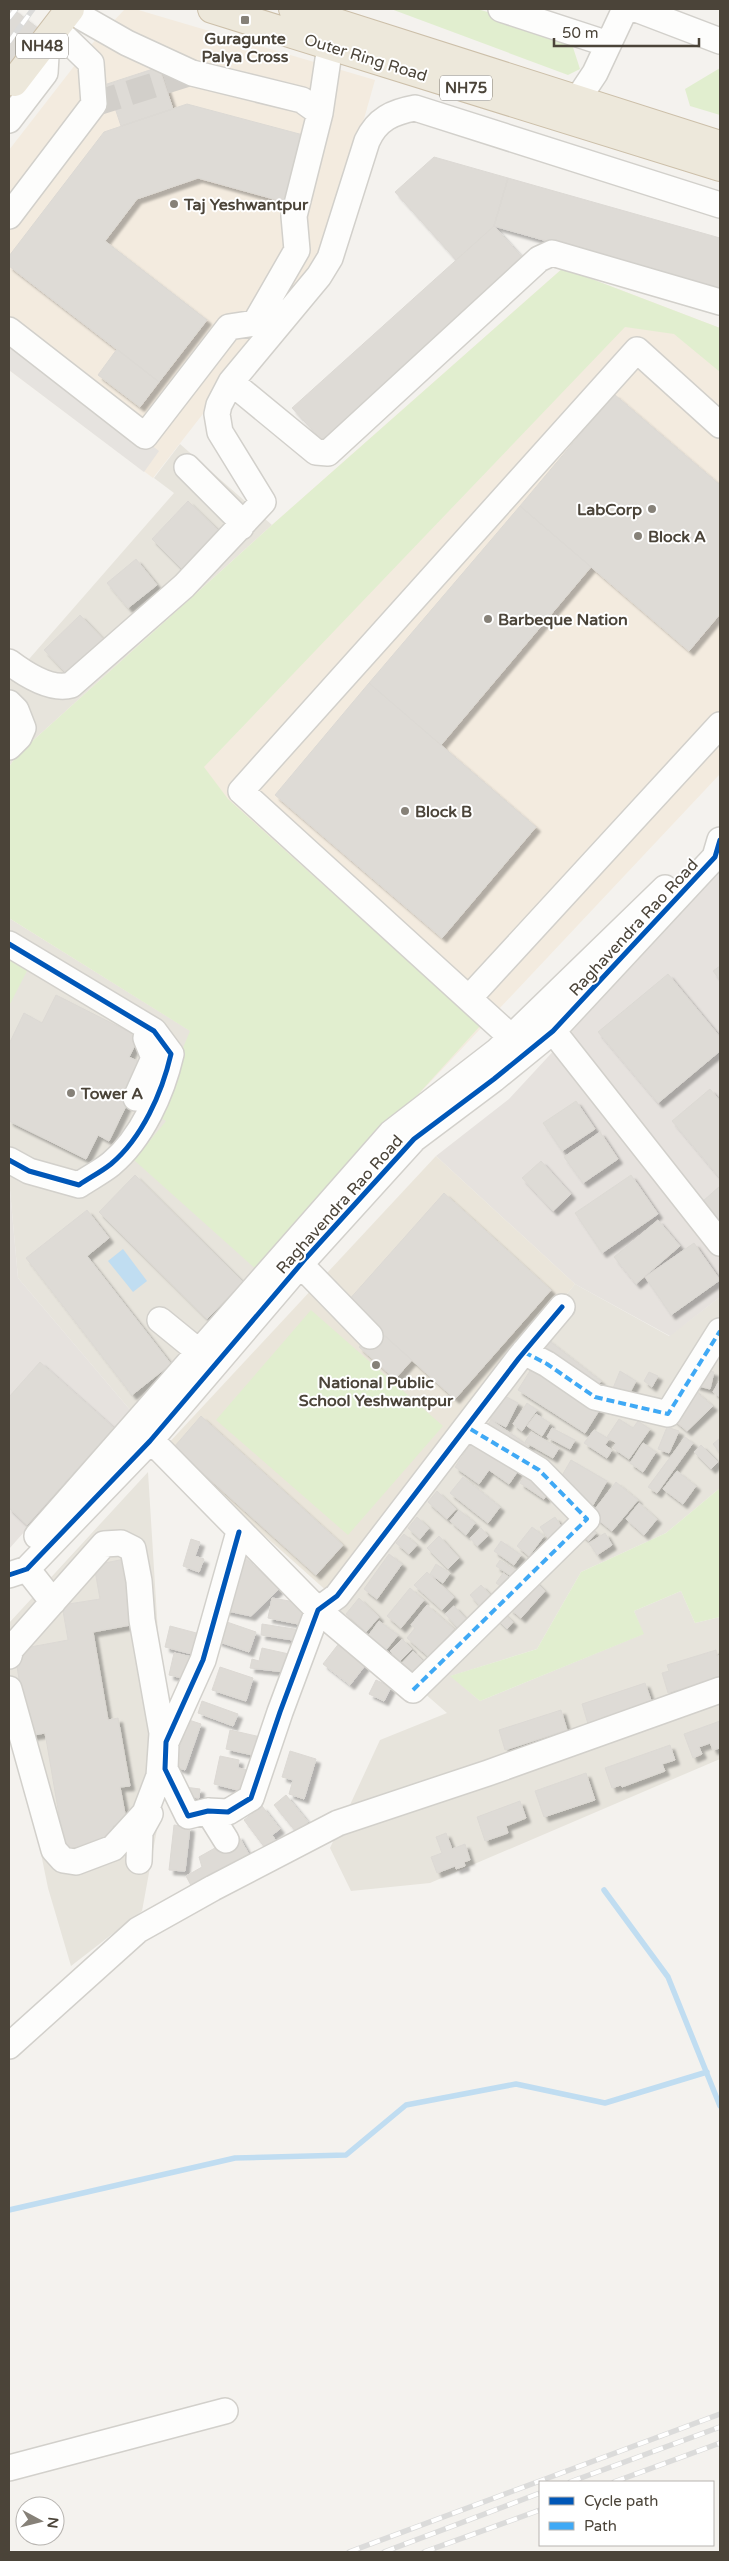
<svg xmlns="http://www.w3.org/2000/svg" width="729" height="2561" font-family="'Varela Round',sans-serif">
<defs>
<filter id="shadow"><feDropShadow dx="4.5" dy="4.5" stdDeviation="1" flood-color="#0004"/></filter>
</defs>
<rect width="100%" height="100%" fill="#f4f2ee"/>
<!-- residential -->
<path fill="#e7e4dc" d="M180,444l92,81 -255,230 -8,12v-85l165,-189 -20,-15z
M9,918l225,140 24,213 -127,140 -113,-133 -9,-99z
M575,1284l94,52 51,-39v191l-54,45 -85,39 -44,77 -86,27 29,25 163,-67 -9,-23 47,-20 14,32 25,-6v142l-290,124 -79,8 -21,-43 50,-108 67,-27 -127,-111z
M148,1472l14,226v104l-20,109 -71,55 -23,-78 -19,-93 -20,-65v-107z"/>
<!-- commercial -->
<path fill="#f3ebdf" d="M125,9h10l240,71 -50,177 -172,221 -144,-108v-220l80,-103z
M563,268l157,60v446l-348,370 -363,-226v-151l8,-12 255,-230z"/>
<!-- industrial -->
<path fill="#e6e2de" d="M720,871v426l-50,39 -95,-52 -139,-128 73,-57z
M9,1179l9,99 113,133 -122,138z"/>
<!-- education -->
<path fill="#eae5da" d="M436,1156l139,128 -246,309 -164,-146z"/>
<!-- green -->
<path fill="#e1eecf" d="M391,9h86l92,26 11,34 -12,6z
M720,68v47l-30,-9 -5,-17z
M563,268l157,60v44l-46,-38 -49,-7 -421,440 24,32 252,227 -222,245 -124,-111 32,-39 -11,-6 35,-84 -181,-113v-151l8,-12 255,-230z
M9,957l20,10 -20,39z
M311,1310l132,116 -95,109 -132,-115z
M720,1488v129l-25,6 -14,-32 -47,20 10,23 -164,67 -30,-25 87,-27 44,-77 85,-39z"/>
<!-- parking -->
<path fill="#e6e3df" d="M9,337l150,114 -15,21 -135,-102z"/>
<!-- water -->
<path fill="#c0ddf1" d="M123,1249l24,32 -14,11 -25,-31z"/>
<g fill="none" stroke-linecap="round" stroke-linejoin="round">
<!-- stream -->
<path stroke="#c0ddf1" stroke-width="5.5" d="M604,1890l64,87 52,129
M9,2210l226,-52 111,-3 60,-50 110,-21 89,19 102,-31"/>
</g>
<!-- building -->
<path fill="#dedbd6" stroke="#dcd9d4" filter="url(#shadow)" d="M9,9h4l30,23 -34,45z
M159,67l14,42 -52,17 -14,-42z
M187,104l120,32 -19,67 -90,-25 -61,21 -32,42 102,79 -48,62 -150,-116v-10l95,-124z
M434,157l74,21 -14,48 -38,34 -61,-68z
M508,178l212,60v52l-226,-64z
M494,226l36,40 -202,181 -36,-39z
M117,349l42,33 -19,25 -42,-32z
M614,394l106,91v129l-31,37 -169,-145z
M188,501l35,34 -37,38 -34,-34z
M520,506l71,61 -150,178 -72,-62z
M136,559l21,26 -29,23 -21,-25z
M80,615l24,25 -36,35 -24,-25z
M369,683l167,144 -94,111 -167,-143z
M720,966v14l-7,-9z
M668,974l52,63v14l-62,52 -60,-71z
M56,995l83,42 -10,20 17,8 -37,76 -11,-6 -12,24 -77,-38v-77l15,-31 18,10z
M710,1089l10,12 -1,76 -47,-56z
M576,1101l19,28 -33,22 -19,-28z
M600,1132l18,27 -35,24 -19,-26z
M541,1161l30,33 -18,17 -31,-33z
M135,1175l108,107 -36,37 -108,-107z
M631,1175l27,39 -56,39 -27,-40z
M720,1186v35l-17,-20z
M444,1193l107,97 -96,109 -108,-97z
M87,1210l22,28 -22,18 84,108 -39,31 -106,-137z
M658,1220l22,26 -44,38 -22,-27z
M694,1243l26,37 -49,35 -26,-38z
M376,1328l36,32 -17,19 -36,-32z
M543,1336l58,45 -9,12 -58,-45z
M40,1362l74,66 -87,97 -18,-17v-111z
M533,1366l67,43 -15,24 -67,-43z
M699,1368l15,4 -4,17 -15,-4z
M620,1371l16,10 -11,21 -14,-9z
M649,1372l9,4 -6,11 -8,-6z
M720,1380v17l-7,-5z
M689,1386l24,20 -26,25 -18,-15z
M503,1395l15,8 -12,24 -16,-8z
M527,1403l10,7 -15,21 -9,-7z
M536,1414l14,9 -8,13 -15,-10z
M201,1416l142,129 -27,30 -142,-128z
M619,1419l14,9 5,-7 12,8 -21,30 -16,-11 3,-5 -9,-6z
M491,1420l38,26 -8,12 -39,-25z
M667,1427l12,4 -10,22 -11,-4z
M552,1428l23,12 -5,9 -23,-12z
M594,1430l15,9 -4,6 7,5 -5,8 -23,-15z
M531,1432l28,16 -6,10 -28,-16z
M476,1436l44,32 -11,16 -20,-14 -10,14 -24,-17z
M685,1437l8,6 -36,50 -9,-6z
M720,1438v15l-7,-9z
M643,1443l13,9 -13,20 -13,-9z
M701,1445l17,17 -7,7 -17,-17z
M571,1460l36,21 -14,24 -36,-21z
M677,1471l19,15 -13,18 -20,-15z
M527,1472l24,16 -7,11 -24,-16z
M463,1477l37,30 -12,16 -38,-30z
M616,1482l22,18 -26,31 -21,-17z
M437,1491l19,18 -9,10 -19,-17z
M639,1503l18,16 -13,16 -18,-16z
M459,1510l16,13 -9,12 -16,-14z
M417,1517l12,11 -9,11 -12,-11z
M555,1517l13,19 -14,10 -14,-19z
M585,1524l11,9 -7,8 -11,-9z
M532,1527l12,9 -15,20 -12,-10z
M481,1528l7,8 -11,10 -7,-8z
M605,1533l7,12 -15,10 -8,-12z
M404,1534l13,11 -8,9 -13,-11z
M439,1536l20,22 -11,11 -21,-21z
M191,1539l9,3 -5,14 9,3 -5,13 -16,-6z
M501,1541l20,14 -7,10 -20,-14z
M240,1553l39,36 -28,27 -28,-6z
M389,1554l13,10 -25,35 -13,-10z
M125,1559l11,65 -43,8 15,88 10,-2 12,68 -10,1 7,37 -14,2 2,15 -50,9 -20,-117 -16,3 -15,-86 54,-10 -6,-35 38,-6 -6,-34z
M500,1560l24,16 -4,6 -24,-16z
M436,1564l14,9 -7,10 -13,-9z
M427,1572l27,25 -12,13 -28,-25z
M503,1573l14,10 -7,10 -14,-10z
M534,1580l11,11 -24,27 -12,-10z
M481,1585l17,18 -11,11 -17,-19z
M410,1588l14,12 -23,28 -14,-12z
M272,1598l35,6 -4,21 -35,-7z
M359,1598l20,19 -13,15 -20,-18z
M427,1605l27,24 -24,29 -23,-20 8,-10 -4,-3z
M454,1606l13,14 -9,8 -13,-14z
M501,1611l12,11 -6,7 -11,-11z
M224,1621l32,11 -7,20 -32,-11z
M379,1621l19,14 -12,15 -18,-14z
M262,1624l39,6 -2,11 -38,-6z
M170,1626l34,9 -5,21 -34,-9z
M402,1639l10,10 -12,12 -10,-10z
M340,1642l27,21 -17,22 -27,-21z
M262,1648l27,6 -4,18 -35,-4 2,-9 7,2z
M716,1650l1,6 3,-1v22l-52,16 -6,-20 7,-2 -2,-6z
M413,1651l10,10 -10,11 -11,-9z
M174,1653l18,4 -5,22 -18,-4z
M220,1667l33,11 -7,23 -34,-11z
M376,1680l15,7 -7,14 -15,-7z
M645,1683l7,20 -64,21 -6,-20z
M202,1701l36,13 -5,12 -35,-13z
M561,1710l6,20 -62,20 -6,-20z
M189,1720l12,4 -16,46 -12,-4z
M720,1721v27l-7,2 -3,-7 -11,4 3,7 -9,4 -9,-24z
M230,1730l35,8 -4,19 -35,-8z
M670,1745l5,15 -13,4 3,7 -43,16 -1,-2 -9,3 -7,-20z
M290,1751l26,8 -12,40 -15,-5 4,-14 -11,-3z
M220,1756l19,4 -1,8 16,3 -5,22 -35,-9z
M586,1773l9,27 -51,17 -9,-26z
M185,1787l15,2 -1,9 -15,-2z
M286,1795l22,27 -12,10 -22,-27z
M520,1801l6,17 -20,8 2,7 -23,8 -8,-24z
M262,1806l18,23 -8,6 9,13 -10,8 -27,-36z
M174,1825l16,2 -5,44 -16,-1z
M446,1833l6,16 13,-5 5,16 -6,2 1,4 -9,3 -1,-3 -18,7 -6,-16 11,-4 -6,-16z
M238,1835l13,23 -57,33 -8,-15 16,-9 -3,-10z"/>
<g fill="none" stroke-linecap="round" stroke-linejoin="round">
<!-- minor-tunnel -->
<path stroke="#d2cfca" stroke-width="25" stroke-dasharray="25 12" stroke-linecap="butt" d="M94,104l98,-31"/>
<!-- minor casing -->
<g stroke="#d2d0cb" stroke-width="28">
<path id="minor" d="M501,9l107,35
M636,9l84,32
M577,100l18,-27 30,-64
M320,113l10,-67
M9,120l36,-47 2,-34
M9,216l85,-112 -3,-41 -35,-34
M9,330l136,106 84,-109 26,-4 42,-73 -3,-34 26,-103 -18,-13 -110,-27 -65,-30 -58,-33
M231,382l85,70 12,1 211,-194 13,-6 168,49
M187,467l51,51 3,9
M9,662c16,12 42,29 62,23l113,-99 79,-84 -43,-70 -3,-18 2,-9 12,-23 88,-106 11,-18 37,-117c10,-22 26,-29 48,-33l305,97
M9,703l7,7 7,18 -4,9 -10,10
M9,944l145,87 17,23c-9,39 -29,84 -60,110 -10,8 -22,14 -32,21l-50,-14 -20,-11
M469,998l251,-273
M553,1031l167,212
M511,1037l-270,-246 396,-441 83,75
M136,1098l18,-40 -8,-20
M301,1265l69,71
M160,1320l38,31
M524,1352l23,12 48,33 73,17 52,-83
M140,1429l178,181 95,80 174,-171 -48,-49 -72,-43
M239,1532l-36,128 -37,82 -1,27 23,47 20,-5 20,1 23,-14 29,-86 38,-102 19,-14 182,-238 43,-51
M37,1536l354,-403 106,-82 168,-163
M27,1569l26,33
M9,1575l18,-6 123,-128 156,-183 108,-119 80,-60 59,-48 162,-174 5,-17
M9,1656l2,-7 93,-105 17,-1 12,6 6,32 3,39 20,113 -3,43 -14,37 -32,35 -37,14 -13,-2 -9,-10 -45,-161
M208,1811l18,29
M139,1861l1,-29 10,-18
M9,2046l129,-116 75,-42 125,-65 150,-50 232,-83
M9,2468l216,-57"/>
</g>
<!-- highway casing -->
<g stroke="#ccbfa9" stroke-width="30">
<path id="highway" d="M212,9l508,158
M293,9l427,136
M14,82l56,-73"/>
</g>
<!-- minor -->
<use href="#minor" stroke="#fdfdfc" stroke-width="25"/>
<!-- highway -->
<use href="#highway" stroke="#ede8db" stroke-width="28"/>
<!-- rail casing -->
<g stroke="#dbdbda" stroke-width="5.5">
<path id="rail" d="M9,18l7,-9
M9,42l24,-33
M570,2482l150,-55
M614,2482l106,-39
M349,2552l371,-138
M384,2552l156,-59
M424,2552l116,-42"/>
</g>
<!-- rail -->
<use href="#rail" stroke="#fff" stroke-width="4" stroke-dasharray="11" stroke-linecap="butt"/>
<!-- quiet -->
<path stroke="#3fa9f5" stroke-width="4" stroke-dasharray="8 4" stroke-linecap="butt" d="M524,1352l23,12 48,33 73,17 52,-83
M413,1690l174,-171 -48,-49 -72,-43"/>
<!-- cycleway casing -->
<g stroke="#fff" stroke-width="8">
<path id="cycleway" d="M9,944l145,87 17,23c-9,39 -29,84 -60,110 -10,8 -22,14 -32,21l-50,-14 -20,-11
M239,1532l-36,128 -37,82 -1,27 23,47 20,-5 20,1 23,-14 29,-86 38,-102 19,-14 182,-238 43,-51
M9,1575l18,-6 123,-128 156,-183 108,-119 80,-60 59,-48 162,-174 5,-17"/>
</g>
<!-- cycleway -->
<use href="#cycleway" stroke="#0057b8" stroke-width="5"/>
</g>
<!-- markers -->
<g fill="#868178" stroke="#fff" stroke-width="2">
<rect x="240" y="15" width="10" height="10" rx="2.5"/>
<circle cx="174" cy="204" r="5"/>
<circle cx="652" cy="509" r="5"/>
<circle cx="638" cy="536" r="5"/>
<circle cx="488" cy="619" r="5"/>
<circle cx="405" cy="811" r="5"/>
<circle cx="71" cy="1093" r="5"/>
<circle cx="376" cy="1365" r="5"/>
</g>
<g text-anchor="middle" stroke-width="4" stroke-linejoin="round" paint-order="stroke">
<!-- shield labels -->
<g fill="#fff" stroke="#817c74" stroke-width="1">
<rect x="16" y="33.5" width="52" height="25" rx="4"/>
<rect x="440" y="75.5" width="52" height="25" rx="4"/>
</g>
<g font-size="15" font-weight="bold" fill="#4b4439">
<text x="42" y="51">NH48</text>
<text x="466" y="93">NH75</text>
</g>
<!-- poi labels -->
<g font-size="16" font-weight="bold" fill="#4b4439" stroke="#fff" text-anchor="start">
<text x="245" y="44" text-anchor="middle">Guragunte<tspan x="245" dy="18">Palya Cross</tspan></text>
<text x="184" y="210">Taj Yeshwantpur</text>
<text x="642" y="515" text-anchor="end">LabCorp</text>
<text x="648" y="542">Block A</text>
<text x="498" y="625">Barbeque Nation</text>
<text x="415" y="817">Block B</text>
<text x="81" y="1099">Tower A</text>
<text x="376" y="1388" text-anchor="middle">National Public<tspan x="376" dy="18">School Yeshwantpur</tspan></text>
</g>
<!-- street labels -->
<g font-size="16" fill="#4b4439" stroke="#fff">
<text transform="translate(366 57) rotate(17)" y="6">Outer Ring Road</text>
<text transform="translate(633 927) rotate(-47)" y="6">Raghavendra Rao Road</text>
<text transform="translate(339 1204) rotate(-48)" y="6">Raghavendra Rao Road</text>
</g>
</g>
<!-- border -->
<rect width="729" height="2561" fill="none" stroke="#4b4439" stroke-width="20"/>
<!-- legend -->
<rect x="539" y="2481" width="175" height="65" fill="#ffffff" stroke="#b7b4b0"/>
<rect x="549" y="2497" width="25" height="8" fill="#0057b8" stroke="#b7b4b0"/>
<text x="584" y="2506" font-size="15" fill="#4b4439">Cycle path</text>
<rect x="549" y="2522" width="25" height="8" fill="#3fa9f5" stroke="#b7b4b0"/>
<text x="584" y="2531" font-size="15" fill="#4b4439">Path</text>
<!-- north arrow -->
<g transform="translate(40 2521) rotate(97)"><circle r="24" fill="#ffffff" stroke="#b7b4b0"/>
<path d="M0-4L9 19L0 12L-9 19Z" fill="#868178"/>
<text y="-8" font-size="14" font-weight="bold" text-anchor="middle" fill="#4b4439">N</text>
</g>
<!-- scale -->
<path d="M554 38v8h145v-8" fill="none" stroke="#4b4439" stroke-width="2.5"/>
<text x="562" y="38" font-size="15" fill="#4b4439" stroke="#ffffff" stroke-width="4" paint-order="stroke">50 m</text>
</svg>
